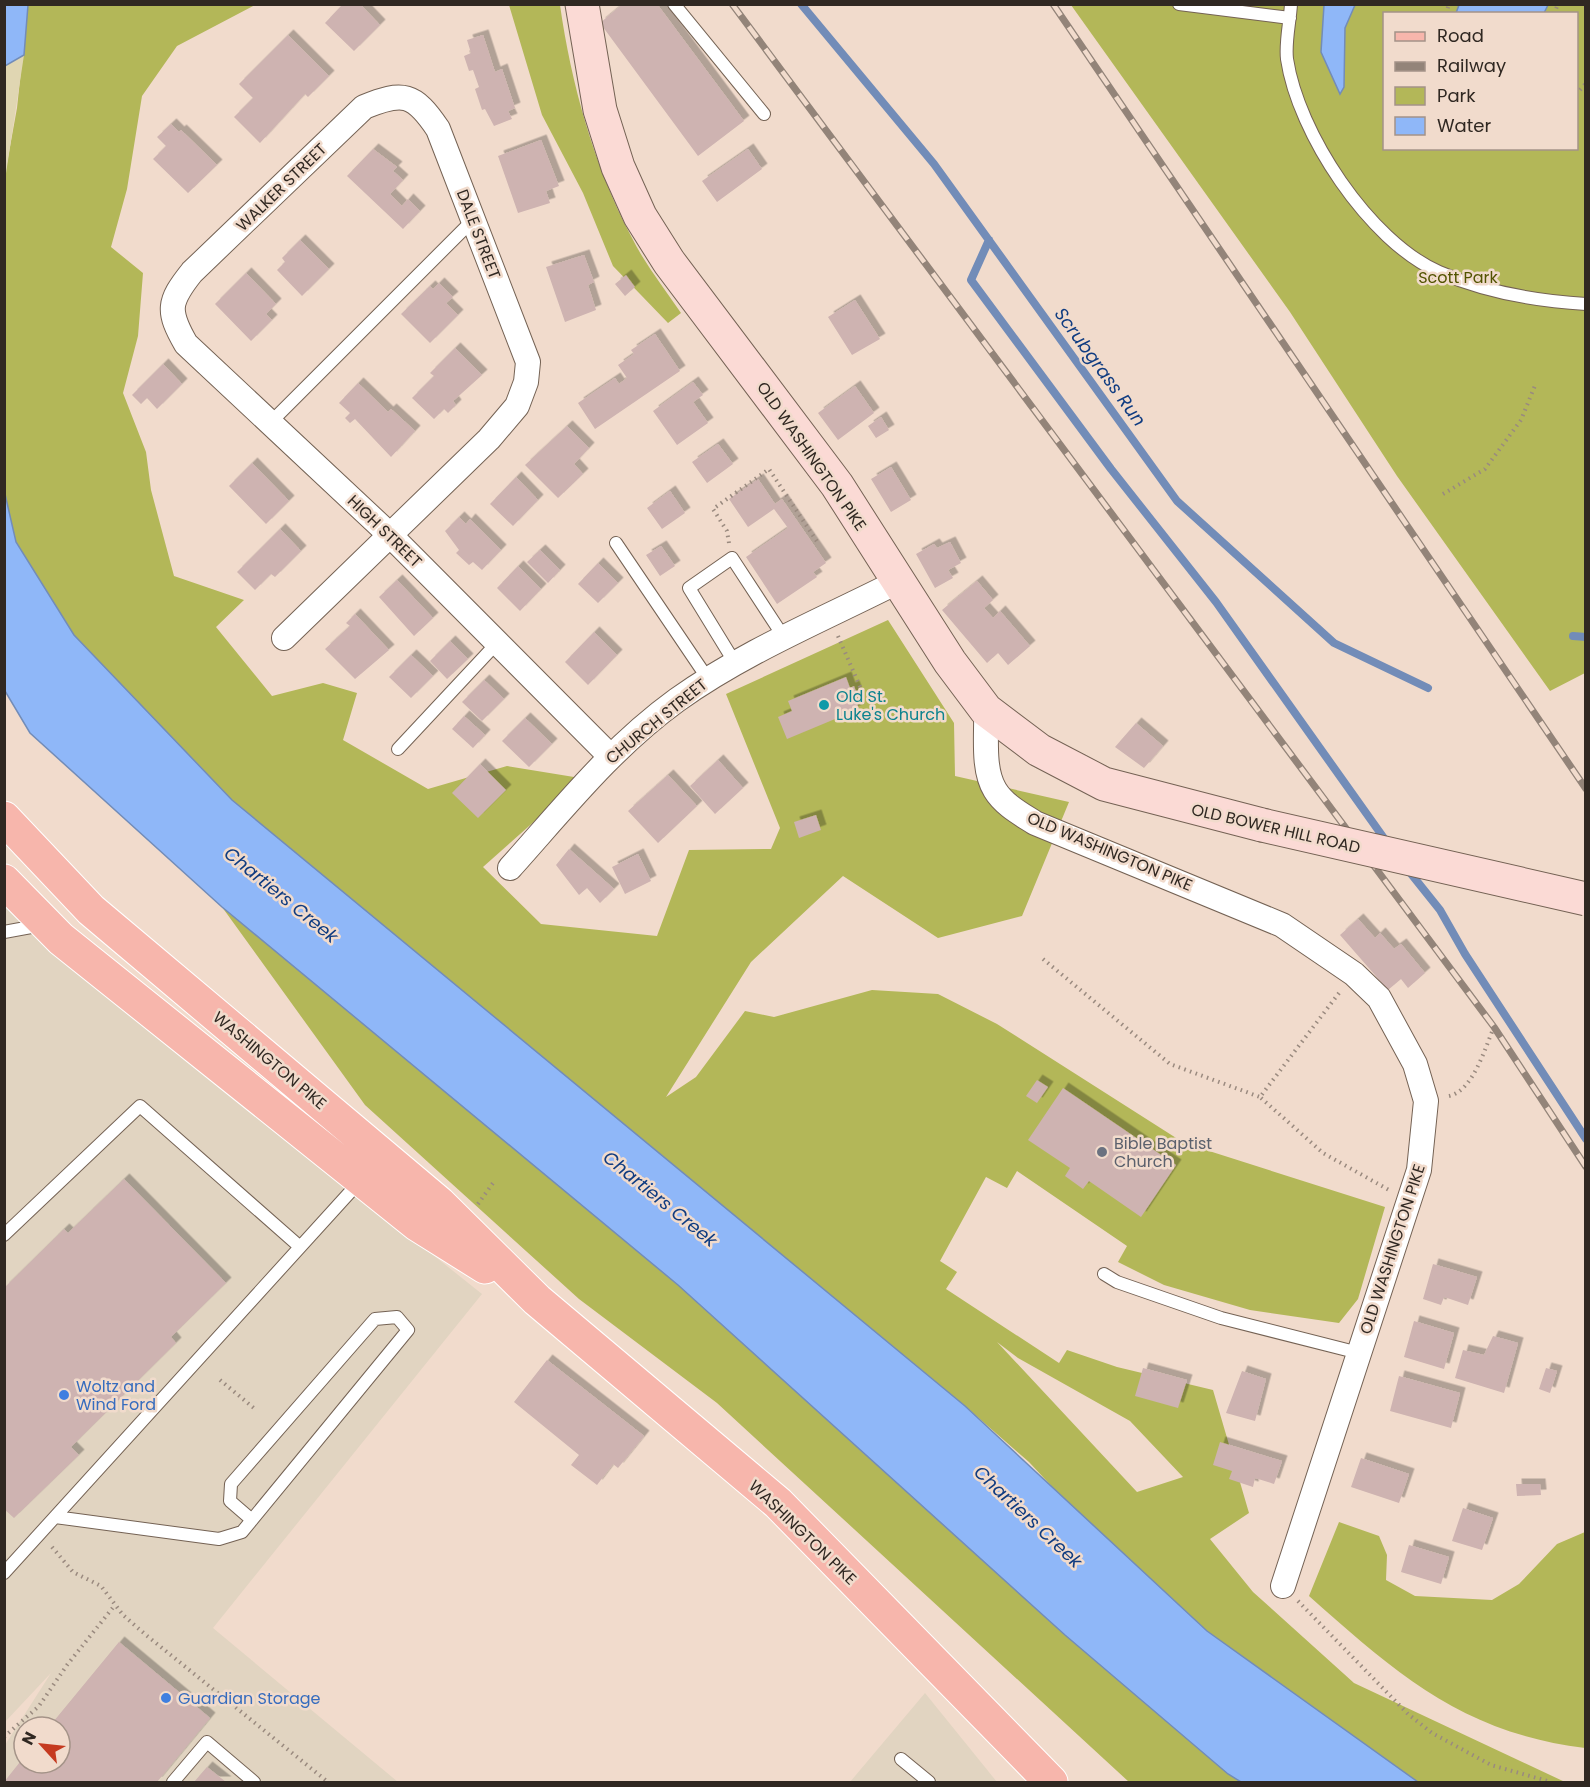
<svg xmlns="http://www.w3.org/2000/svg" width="1590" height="1787" font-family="Poppins,sans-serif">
<defs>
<filter id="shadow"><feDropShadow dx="5.5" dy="-5.5" stdDeviation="0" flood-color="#0004"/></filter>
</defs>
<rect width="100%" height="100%" fill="#f1dbcc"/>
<!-- commercial -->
<path fill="#e1d4c1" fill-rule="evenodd" d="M4,898l162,144 316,252 -269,334 185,154h-393v-37l46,-72 -46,49zM24,1727h36v36h-36z
M925,1693l72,89h-147z"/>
<!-- green -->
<path fill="#b3b758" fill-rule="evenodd" d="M28,5h227l-78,41 -35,50 -15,93 -16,58 32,26 -5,63 -15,57 23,59 5,38 23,86 70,24 -28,27 56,69 51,-13 34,10 -14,47 85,49 79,-23 67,11v9l-91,81 58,57 116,12 32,-86 82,-1 9,-21 -54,-134 162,-74 66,103 1,53 114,26 -47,114 -84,22 -95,-62 -92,86 -85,135 30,-20 49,-66 29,6 98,-27 66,4 59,30 187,119 201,64 -27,92 -19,24 -89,-13 -86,-25 -46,-23 9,-16 -110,-75 -10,17 -21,-11 -46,84 17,11 -11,17 113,74 8,-13 50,17 96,23 36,123 -39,26 43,53 101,91 211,99h-147l-211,-151 -151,-140 -27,-29 -64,-56 -733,-606 -158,-165 -58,-93 -12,-48v-314l13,-72zM997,1342l21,16 112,63 53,56 -46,15z
M509,5h51c11,78 34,161 71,231 13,27 33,52 50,77l-13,10 -55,-57 -30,-73 -41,-78z
M1071,5h514v668l-35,18 -153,-215 -107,-164zM1384,14h192v134h-192z
M222,907l456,378 387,350 176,147h-112l-412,-379 -138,-104 -214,-194z
M1339,1522l40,14 8,19 -1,25 29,16 77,4 27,-16 38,-40 28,-12v216c-122,-15 -188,-74 -276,-152z"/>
<!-- sand -->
<path fill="#e0d6b2" d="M24,55l-19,125v-114z"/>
<!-- water -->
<path fill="#8fb7f8" stroke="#728cb8" stroke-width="1.5" d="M4,5h24l-4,50 -19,11z
M1324,5h31l-10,23 -1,59 -4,7 -19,-42z
M1459,5v-1l89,1 -4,8h-88z
M5,494l11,48 58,93 158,165 733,606 242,225 211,151h-177l-13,-8 -163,-139 -387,-350 -456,-378 -192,-174 -25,-42z"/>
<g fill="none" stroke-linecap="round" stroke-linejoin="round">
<!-- stream -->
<path stroke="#728cb8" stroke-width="8" d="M801,4l133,160 243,337 157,142 94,45
M989,240l-18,40 140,189 105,133 170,239
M1573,636l13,1
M1408,870l32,40 25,44 121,185"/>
</g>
<!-- building -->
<path fill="#ceb3b1" filter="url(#shadow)" d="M343,4h17l20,21 -26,26 -29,-28z
M623,4h34l87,117 -46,35 -98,-133z
M288,35l41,41 -21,21 -3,-3 -45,49 -26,-26 19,-19 -14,-14z
M483,35l12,37 7,-3 13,39 -7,3 4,8 -18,7 -9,-17 -3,1 -7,-21 4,-2 -6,-17 -4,1 -5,-15 7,-3 -4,-13z
M171,124l8,8 2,-2 36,35 -29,28 -35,-34 13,-13 -9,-9z
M541,140l18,46 -13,5 4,12 -32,10 -20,-57z
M373,149l24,18 -4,4 10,9 -13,14 12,12 6,-7 12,12 -17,18 -56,-53z
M748,149l14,20 -45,33 -15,-21z
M300,240l29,29 -27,27 -25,-26 8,-8 -3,-4z
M584,255l10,27 -6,3 8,25 -31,12 -19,-55z
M246,273l30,31 -10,10 6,6 -21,21 -36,-37z
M626,275l9,12 -10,9 -10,-12z
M439,283l14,14 -7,6 12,12 -28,28 -29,-29 29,-28 3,3z
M855,300l25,39 -28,16 -24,-38z
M655,334l25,37 -85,58 -17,-26 37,-25 4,6 8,-6 -9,-13 16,-11 -3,-4z
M455,348l27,27 -29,26 3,4 -8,8 -4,-4 -10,10 -22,-21 22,-22 -4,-3z
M163,364l19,20 -25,25 -10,-11 -6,6 -9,-9z
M693,382l10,13 -10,7 15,21 -31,22 -24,-34z
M358,383l30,29 3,-3 24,22 -24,26 -36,-38 -5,4 -5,-5 5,-5 -11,-10z
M855,386l19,27 -36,27 -20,-27z
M881,417l8,13 -13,8 -8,-12z
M567,426l22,22 -15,16 9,10 -25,24 -33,-33z
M718,444l15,20 -26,19 -15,-21z
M252,463l37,38 -23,23 -37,-38z
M891,467l20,33 -20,12 -20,-33z
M516,477l22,23 -25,26 -23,-22z
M758,479l17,25 7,-5 44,64 -13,9 4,5 -40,27 -31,-47 42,-29 -14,-19 -26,18 -19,-28z
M670,491l15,22 -23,16 -15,-21z
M459,517l7,7 4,-5 31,31 -19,20 -9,-8 -4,3 -13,-12 3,-3 -14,-19z
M280,529l21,22 -26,26 -4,-3 -16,16 -18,-18z
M950,542l11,21 -13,7 5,8 -18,10 -19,-34 18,-10 3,4z
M661,546l14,20 -15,10 -14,-21z
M540,550l20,20 -12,13 -21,-21z
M598,563l20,20 -20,20 -20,-19z
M518,566l23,23 -21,22 -23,-23z
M397,580l36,38 -19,18 -35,-39z
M977,581l16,19 -9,8 9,10 7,-7 30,35 -22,19 -10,-12 -11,10 -45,-53z
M355,614l34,36 -34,29 -30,-30 25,-23 -4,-3z
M594,632l23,23 -29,30 -23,-23z
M450,641l18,18 -21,20 -17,-18z
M411,655l22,21 -22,22 -22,-21z
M846,677l4,11 4,-2 4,11 -3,1 4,11 -72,30 -9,-22 14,-6 -4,-10z
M484,680l20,19 -22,22 -20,-19z
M464,716l21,19 -12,13 -21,-19z
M525,718l27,26 -23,23 -27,-26z
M1136,723l27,23 -19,22 -29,-21z
M718,760l25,28 -28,26 -25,-28z
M480,764l26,26 -28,28 -26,-25z
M668,775l29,31 -39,37 -30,-32z
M816,815l5,15 -22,8 -5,-16z
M569,849l45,40 -14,14 -13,-15 -8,7 -23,-30z
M638,854l13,27 -26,13 -13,-27z
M1358,919l17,19 5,-5 14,16 7,-5 24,29 -17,15 -7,-9 -13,11 -48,-55z
M1037,1080l11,7 -11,16 -11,-7z
M1063,1088l113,77 -35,52 -52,-36 -6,8 -18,-13 5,-8 -42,-28z
M124,1179l102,104 -55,54 5,6 -105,104 8,8 -65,63 -10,-9v-221l60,-59 4,4z
M1433,1264l44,13 -9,28 -24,-8 -3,8 -18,-6z
M1414,1321l40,12 -10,36 -40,-12z
M1493,1336l25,7 -14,50 -49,-15 8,-28 21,5z
M547,1360l97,76 -26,32 -5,-4 -16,21 -26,-20 8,-10 -65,-53z
M1143,1368l44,12 -9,28 -43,-12z
M1546,1368l11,3 -7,22 -11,-4z
M1242,1371l24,8 -11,42 -29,-8z
M1399,1376l61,17 -9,35 -61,-17z
M1220,1442l62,19 -8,23 -19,-6 -2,9 -24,-8 3,-8 -19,-6z
M1361,1458l48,16 -10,29 -48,-16z
M1516,1484h24l1,11 -24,1z
M1463,1508l30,10 -11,32 -30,-9z
M1409,1545l40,12 -8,27 -40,-12z
M119,1642l91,76 -53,64h-153l20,-25v6h36v-36h-11z
M207,1767l19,15h-32z"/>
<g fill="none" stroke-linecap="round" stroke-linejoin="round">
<!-- lane casing -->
<g stroke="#746254" stroke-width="14">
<path id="lane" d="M674,4l90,110
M1179,4l111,14
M1291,4c-1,18 -6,38 -4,55 11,74 82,182 152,213 46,20 97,29 147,32
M270,423l203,-203
M616,543l92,136
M735,663l-46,-75 43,-30 53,81
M398,749l99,-106
M4,932l38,-7
M4,1235l136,-129 159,140
M1104,1274l13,8 104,36 138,35
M55,1517l164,22 23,-7 166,-202 -11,-13 -22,2 -144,165 -1,17 22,19
M4,1573l357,-393
M901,1759l28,23
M173,1782l34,-40 47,40"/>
</g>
<!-- street casing -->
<g stroke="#746254" stroke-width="26">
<path id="street" d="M284,638l205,-199 28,-33 9,-24 2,-20 -90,-233c-24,-36 -35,-38 -74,-22l-172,165c-24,30 -25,39 -6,72l204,191 220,221
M986,710c1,24 -4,59 9,80 9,15 26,24 40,33l247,102 72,49 25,24 36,66 11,37 -7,69 -136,416
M510,868c53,-59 102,-121 167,-168 67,-48 147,-81 220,-118"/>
</g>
<!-- secondary casing -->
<g stroke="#746254" stroke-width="35">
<path id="secondary" d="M582,4l18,106 18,57 22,49 29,46 168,223 113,177 36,48 53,40 65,34 158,41"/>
</g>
<!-- primary casing -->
<g stroke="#fff" stroke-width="35">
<path id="primary" d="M4,818l87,92 348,293 98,97 241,203 273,279
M4,881l57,58 357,286 67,42"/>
</g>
<!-- path -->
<path stroke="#9a8a7f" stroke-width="4" stroke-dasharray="1.5 4.5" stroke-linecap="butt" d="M1446,14l3,-10
M1554,14l4,-10
M1580,90l6,-7
M1443,494l42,-25 36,-49 15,-37
M729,543l-2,-12 -14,-22 56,-40 49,74
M838,636l23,53
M1043,959l127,105 90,33
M1339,993l-79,104 63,56 66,37
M1449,1096c24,-5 36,-48 45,-69
M478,1204l15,-21
M220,1380l35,29
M52,1547l21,25 28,14 22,29 23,20 182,147
M1298,1601l110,113 24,19 59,32 60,17
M4,1737l35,-31 28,-41 48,-60"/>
<!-- lane -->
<use href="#lane" stroke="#fff" stroke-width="12"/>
<!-- street -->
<use href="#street" stroke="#fff" stroke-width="24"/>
<!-- secondary -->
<use href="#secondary" stroke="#fbdad5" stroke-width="33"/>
<!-- primary -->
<use href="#primary" stroke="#f7b6ac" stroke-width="33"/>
<!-- rail casing -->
<g stroke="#938479" stroke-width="7">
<path id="rail" d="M732,4l762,1023 92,140
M1053,4l533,785"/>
</g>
<!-- rail -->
<use href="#rail" stroke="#f1dbcc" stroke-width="4.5" stroke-dasharray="14" stroke-linecap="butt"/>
<!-- secondary-bridge casing -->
<g stroke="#746254" stroke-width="35" stroke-linecap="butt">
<path id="secondary-bridge" d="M1262,825l324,74"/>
</g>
<!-- secondary-bridge -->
<use href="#secondary-bridge" stroke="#fbdad5" stroke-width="33"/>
</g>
<!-- markers -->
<circle fill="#0f9aa8" stroke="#f1dbcc" stroke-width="2" cx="824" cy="705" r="6"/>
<circle fill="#6b7280" stroke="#f1dbcc" stroke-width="2" cx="1102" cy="1152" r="6"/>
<g fill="#3f7fe0" stroke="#f1dbcc" stroke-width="2">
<circle cx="64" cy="1395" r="6"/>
<circle cx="166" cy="1698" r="6"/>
</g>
<g text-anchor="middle" stroke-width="5" stroke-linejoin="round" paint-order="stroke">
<!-- street labels -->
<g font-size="16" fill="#302822" stroke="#f1dbcc">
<text transform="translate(281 187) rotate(-44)" y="6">WALKER STREET</text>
<text transform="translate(479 234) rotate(69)" y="6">DALE STREET</text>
<text transform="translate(812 456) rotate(55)" y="6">OLD WASHINGTON PIKE</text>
<text transform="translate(385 531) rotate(44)" y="6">HIGH STREET</text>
<text transform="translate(656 721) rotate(-39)" y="6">CHURCH STREET</text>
<text transform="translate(1276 828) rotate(13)" y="6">OLD BOWER HILL ROAD</text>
<text transform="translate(1110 851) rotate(23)" y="6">OLD WASHINGTON PIKE</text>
<text transform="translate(270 1060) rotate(40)" y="6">WASHINGTON PIKE</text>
<text transform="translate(1392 1249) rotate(-72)" y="6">OLD WASHINGTON PIKE</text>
<text transform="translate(803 1532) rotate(44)" y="6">WASHINGTON PIKE</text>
</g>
<!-- park labels -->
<g font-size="16" fill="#525300" stroke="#f1dbcc">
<text x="1458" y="283">Scott Park</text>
</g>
<!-- culture labels -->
<g font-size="16" fill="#0d838f" stroke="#f1dbcc" text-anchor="start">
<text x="836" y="702">Old St.<tspan x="836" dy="18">Luke's Church</tspan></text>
</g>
<!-- worship labels -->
<g font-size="16" fill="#5b616d" stroke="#f1dbcc" text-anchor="start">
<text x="1114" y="1149">Bible Baptist<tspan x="1114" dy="18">Church</tspan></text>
</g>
<!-- shop labels -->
<g font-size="16" fill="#366cbe" stroke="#f1dbcc" text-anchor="start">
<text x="76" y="1392">Woltz and<tspan x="76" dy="18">Wind Ford</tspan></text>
<text x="178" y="1704">Guardian Storage</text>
</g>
<!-- water labels -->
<g font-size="18" font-style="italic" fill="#103c81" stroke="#f1dbcc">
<text transform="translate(1100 367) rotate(54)" y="6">Scrubgrass Run</text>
<text transform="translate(281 895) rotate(39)" y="6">Chartiers Creek</text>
<text transform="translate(660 1199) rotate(39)" y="6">Chartiers Creek</text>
<text transform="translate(1028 1517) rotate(43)" y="6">Chartiers Creek</text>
</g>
</g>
<!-- border -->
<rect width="1590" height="1787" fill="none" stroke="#302822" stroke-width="12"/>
<!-- legend -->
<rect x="1383" y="12" width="195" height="138" fill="#f1dbcc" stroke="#a49388" stroke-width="1.5"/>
<rect x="1395" y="32" width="30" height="9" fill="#f7b6ac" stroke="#a49388" stroke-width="1.5"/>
<text x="1437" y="42" font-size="18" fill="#302822">Road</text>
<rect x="1395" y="62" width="30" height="9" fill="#938479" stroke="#a49388" stroke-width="1.5"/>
<text x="1437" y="72" font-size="18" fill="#302822">Railway</text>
<rect x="1395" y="87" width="30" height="18" fill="#b3b758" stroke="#a49388" stroke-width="1.5"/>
<text x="1437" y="102" font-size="18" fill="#302822">Park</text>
<rect x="1395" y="117" width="30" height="18" fill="#8fb7f8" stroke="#a49388" stroke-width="1.5"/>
<text x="1437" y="132" font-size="18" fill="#302822">Water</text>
<!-- north arrow -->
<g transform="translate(42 1745) rotate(297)"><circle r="28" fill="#f1dbcc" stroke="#a49388" stroke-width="1.5"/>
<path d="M0-4.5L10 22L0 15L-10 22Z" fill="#c53a20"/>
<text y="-9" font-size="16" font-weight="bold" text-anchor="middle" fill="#302822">N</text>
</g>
</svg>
